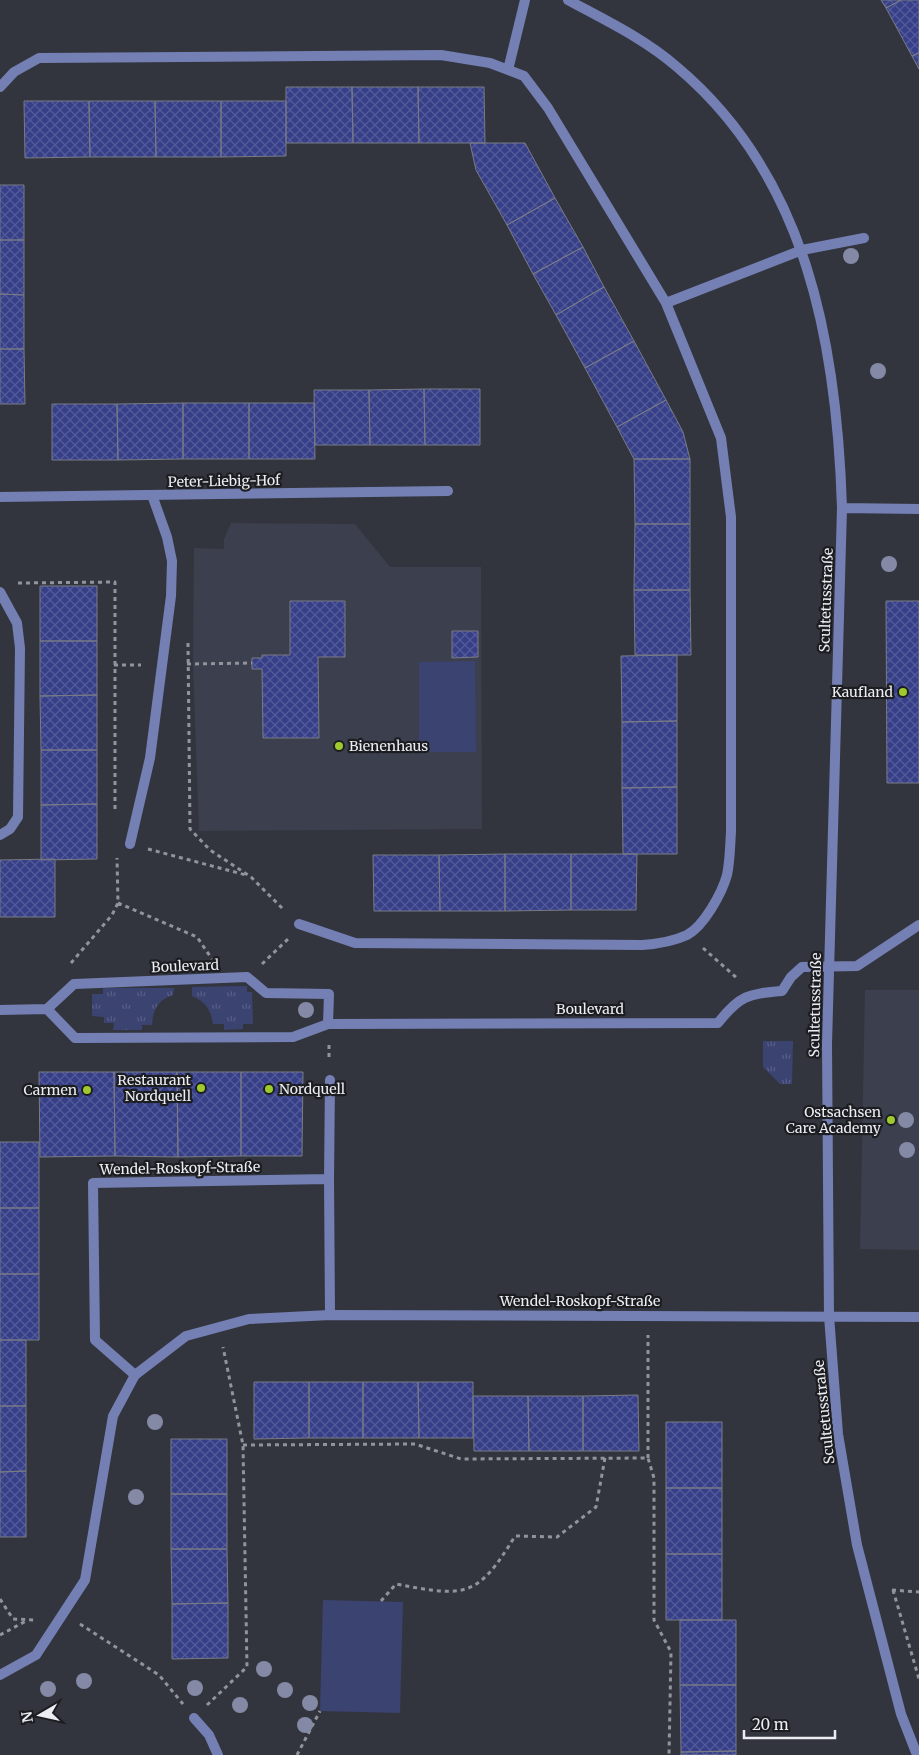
<svg xmlns="http://www.w3.org/2000/svg" width="919" height="1755" font-family="Merriweather,serif">
<defs>
<pattern id="grass-tufts" width="24" height="20" patternUnits="userSpaceOnUse" patternTransform="scale(1.25)"><rect width="24" height="20" fill="#3b4371"/><path d="M3 7l-1-3M5 7V3M7 7l1-3M15 17l-1-3M17 17v-4M19 17l1-3" fill="none" stroke="#585e86"/></pattern>
<pattern id="building-cross-hatch" width="8" height="8" patternUnits="userSpaceOnUse" patternTransform="scale(1.25)"><rect width="8" height="8" fill="#363f88"/><path d="M0 0l8 8M0 8l8-8" fill="none" stroke="#535b99"/></pattern>
</defs>
<rect width="100%" height="100%" fill="#33353e"/>
<!-- built -->
<path fill="#3c3f4d" d="M231,523l124,1 35,43h91l1,262 -283,2 -6,-167 1,-116 30,1v-10z
M865,990h54v260l-59,-1z"/>
<!-- grass -->
<path fill="url(#grass-tufts)" d="M247,986v6h5l1,32h-10v5l-19,1v-6h-11c-2,-14 -7,-22 -21,-28v-9z
M103,988h71l-1,7c-15,5 -20,14 -21,30h-10v5h-29l1,-7h-10v-6l-12,-1v-22h11z
M763,1041h30l-1,43h-12l-17,-17z"/>
<!-- pitch -->
<path fill="#3b4371" d="M475,661l1,91h-57v-90z
M323,1600l80,2 -3,111 -80,-2z"/>
<!-- building -->
<path fill="url(#building-cross-hatch)" stroke="#797b85" d="M881,0h20l-15,8z
M901,0h18v53l-7,3 -26,-48z
M919,53v16l-7,-13z
M286,87h66l1,56h-67z
M352,87h66l1,56h-66z
M418,87h66l1,56h-66z
M24,101h65l1,56 -65,1z
M89,101h66l1,56h-66z
M155,101h66v56h-65z
M221,101h65v55l-65,1z
M470,143h55l30,55 -48,27 -31,-55z
M0,185h24v55h-24z
M555,198l28,49 -50,27 -26,-49z
M0,240h24v55l-24,-1z
M583,247l21,40 -48,28 -23,-41z
M604,287l30,54 -49,27 -29,-53z
M0,294l24,1v54h-24z
M634,341l32,59 -49,27 -32,-59z
M0,349h24l1,55h-25z
M424,389h56v56h-55z
M424,389l1,56h-55l-1,-55z
M314,390h55l1,55h-55z
M666,400l17,32 7,27h-56l-17,-32z
M183,403v56l-65,1 -1,-56z
M183,403h66v56h-66z
M249,403h65l1,56h-66z
M52,404h65l1,56h-66z
M634,459h56v65h-55z
M635,524h55v66h-56z
M40,586h57v55h-57z
M634,590h56l1,65h-56z
M290,601h55v56h-27l1,81h-56l-1,-69h-10v-11h10v-3h28z
M886,601h33v182h-32z
M452,631h26v26l-26,1z
M40,641h57v54l-57,1z
M677,655v66l-55,1 -1,-66z
M97,695v55h-56l-1,-54z
M677,721v66l-55,1v-66z
M41,750h56v54l-56,1z
M677,787v67h-54l-1,-66z
M97,804v55l-56,1v-55z
M505,854h66v56l-66,1z
M505,854v57h-65l-1,-56z
M571,854h66l-1,56h-65z
M373,855h66l1,56h-66z
M55,859v58h-55v-57z
M39,1072h75l1,84 -75,1z
M114,1072h63l1,85 -63,-1z
M177,1072h64v84l-63,1z
M241,1072h62l-1,84h-61z
M0,1142h39v66h-39z
M0,1208h39v66h-39z
M0,1274h39v66h-39z
M0,1340h26v66h-26z
M254,1382h55v56l-55,1z
M309,1382h54v56h-54z
M363,1382h55l1,56h-56z
M418,1382h55v56h-54z
M638,1395l1,56h-56v-55z
M473,1396h55l1,55h-55z
M528,1396h55v55h-54z
M0,1406h26v65l-26,1z
M666,1422h56v66h-56z
M171,1439h56v55h-56z
M26,1471v66h-26v-65z
M666,1488h56v66h-56z
M171,1494h56v55h-56z
M171,1549h56l1,54 -56,1z
M666,1554h56v66h-56z
M228,1603v55l-56,1v-55z
M680,1620h56v65h-56z
M680,1685h56v66l-55,1z
M736,1751v4h-55v-3z"/>
<g fill="none" stroke-linecap="round" stroke-linejoin="round">
<!-- path -->
<path stroke="#92949c" stroke-width="3" stroke-dasharray="4 4" stroke-linecap="butt" d="M18,583l97,-1v228
M188,643l2,186 20,21 41,27 33,33
M187,664l65,-1
M114,665h27
M148,849l98,26
M118,903l79,34 15,22
M703,948l35,31
M71,963l41,-48 6,-12 -1,-45
M262,964l26,-25
M329,1045v16
M243,1445l172,-1 46,15 187,-1 6,20v142l17,32 -2,103
M648,1458v-123
M892,1590l27,2
M893,1590l26,89
M0,1599l13,20 22,1
M381,1601l15,-17c69,13 81,15 119,-48l42,1 39,-30 9,-49
M80,1624l79,51 24,29
M0,1635l26,-14
M207,1705l40,-38 -4,-222 -20,-98
M297,1755l23,-44"/>
<!-- lane -->
<path stroke="#7480b4" stroke-width="10" d="M508,70l17,-70
M0,87l14,-15 25,-14 402,-3 49,8 34,13 24,32 118,195 136,-53 62,-12
M130,844l20,-86 21,-162 1,-35 -5,-24 -15,-42
M299,924l56,19 287,2c15,-1 30,-3 45,-10 17,-9 35,-42 40,-60 3,-14 3,-29 4,-43v-315l-10,-79 -55,-135
M329,1179l1,-99
M135,1375l-40,-35 -2,-157 236,-4 1,136
M194,1718l15,17 9,20"/>
<!-- street -->
<path stroke="#7480b4" stroke-width="10" d="M568,0c37,20 77,39 109,67 131,110 160,279 165,441l-15,536 2,272 9,118 19,111 44,169 16,41
M0,497l448,-6
M842,508l77,1
M0,592l17,31 3,25 -2,169 -8,12 -10,6
M47,1009l28,29 218,-1 35,-13
M0,1010l47,-1 27,-25 173,-7 19,16 63,1 -1,30 390,-1c22,-28 30,-29 64,-32l9,-14 11,-10 55,-1 62,-41
M0,1675l36,-20 49,-75 28,-164 22,-41 51,-39 63,-17 81,-4 589,2"/>
</g>
<!-- trees -->
<g fill="#848aa6">
<circle cx="851" cy="256" r="8"/>
<circle cx="878" cy="371" r="8"/>
<circle cx="889" cy="564" r="8"/>
<circle cx="306" cy="1010" r="8"/>
<circle cx="906" cy="1120" r="8"/>
<circle cx="907" cy="1150" r="8"/>
<circle cx="155" cy="1422" r="8"/>
<circle cx="136" cy="1497" r="8"/>
<circle cx="264" cy="1669" r="8"/>
<circle cx="84" cy="1681" r="8"/>
<circle cx="195" cy="1688" r="8"/>
<circle cx="48" cy="1689" r="8"/>
<circle cx="285" cy="1690" r="8"/>
<circle cx="310" cy="1703" r="8"/>
<circle cx="240" cy="1705" r="8"/>
<circle cx="305" cy="1725" r="8"/>
</g>
<!-- markers -->
<g fill="#9fca2d" stroke="#1c1d21" stroke-width="2">
<circle cx="903" cy="692" r="5"/>
<circle cx="339" cy="746" r="5"/>
<circle cx="201" cy="1088" r="5"/>
<circle cx="269" cy="1089" r="5"/>
<circle cx="87" cy="1090" r="5"/>
<circle cx="891" cy="1120" r="5"/>
</g>
<g text-anchor="middle" stroke-width="4.5" stroke-linejoin="round" paint-order="stroke">
<!-- street labels -->
<g font-size="14" fill="#ebedf3" stroke="#1c1d21">
<text transform="translate(224 481) rotate(-1)" y="5">Peter-Liebig-Hof</text>
<text transform="translate(826 600) rotate(-88)" y="5">Scultetusstraße</text>
<text transform="translate(185 966) rotate(-2)" y="5">Boulevard</text>
<text transform="translate(815 1005) rotate(-89)" y="5">Scultetusstraße</text>
<text x="590" y="1014">Boulevard</text>
<text transform="translate(180 1168) rotate(-1)" y="5">Wendel-Roskopf-Straße</text>
<text x="580" y="1306">Wendel-Roskopf-Straße</text>
<text transform="translate(824 1412) rotate(-96)" y="5">Scultetusstraße</text>
</g>
<!-- poi labels -->
<g font-size="14" fill="#ebedf3" stroke="#1c1d21" text-anchor="end">
<text x="893" y="697">Kaufland</text>
<text x="349" y="751" text-anchor="start">Bienenhaus</text>
<text x="191" y="1085">Restaurant<tspan x="191" dy="16">Nordquell</tspan></text>
<text x="279" y="1094" text-anchor="start">Nordquell</text>
<text x="77" y="1095">Carmen</text>
<text x="881" y="1117">Ostsachsen<tspan x="881" dy="16">Care Academy</tspan></text>
</g>
</g>
<!-- north arrow -->
<g transform="translate(40 1715) rotate(261)" stroke="#1c1d21" stroke-width="4" paint-order="stroke">
<path d="M0-4L9 19L0 12L-9 19Z" fill="#ebedf3"/>
<text y="-8" font-size="14" font-weight="bold" text-anchor="middle" fill="#ebedf3">N</text>
</g>
<!-- scale -->
<path d="M744 1730v8h91v-8" fill="none" stroke="#ebedf3" stroke-width="2.5"/>
<text x="752" y="1730" font-size="15" fill="#ebedf3" stroke="#1c1d21" stroke-width="4" paint-order="stroke">20 m</text>
</svg>
